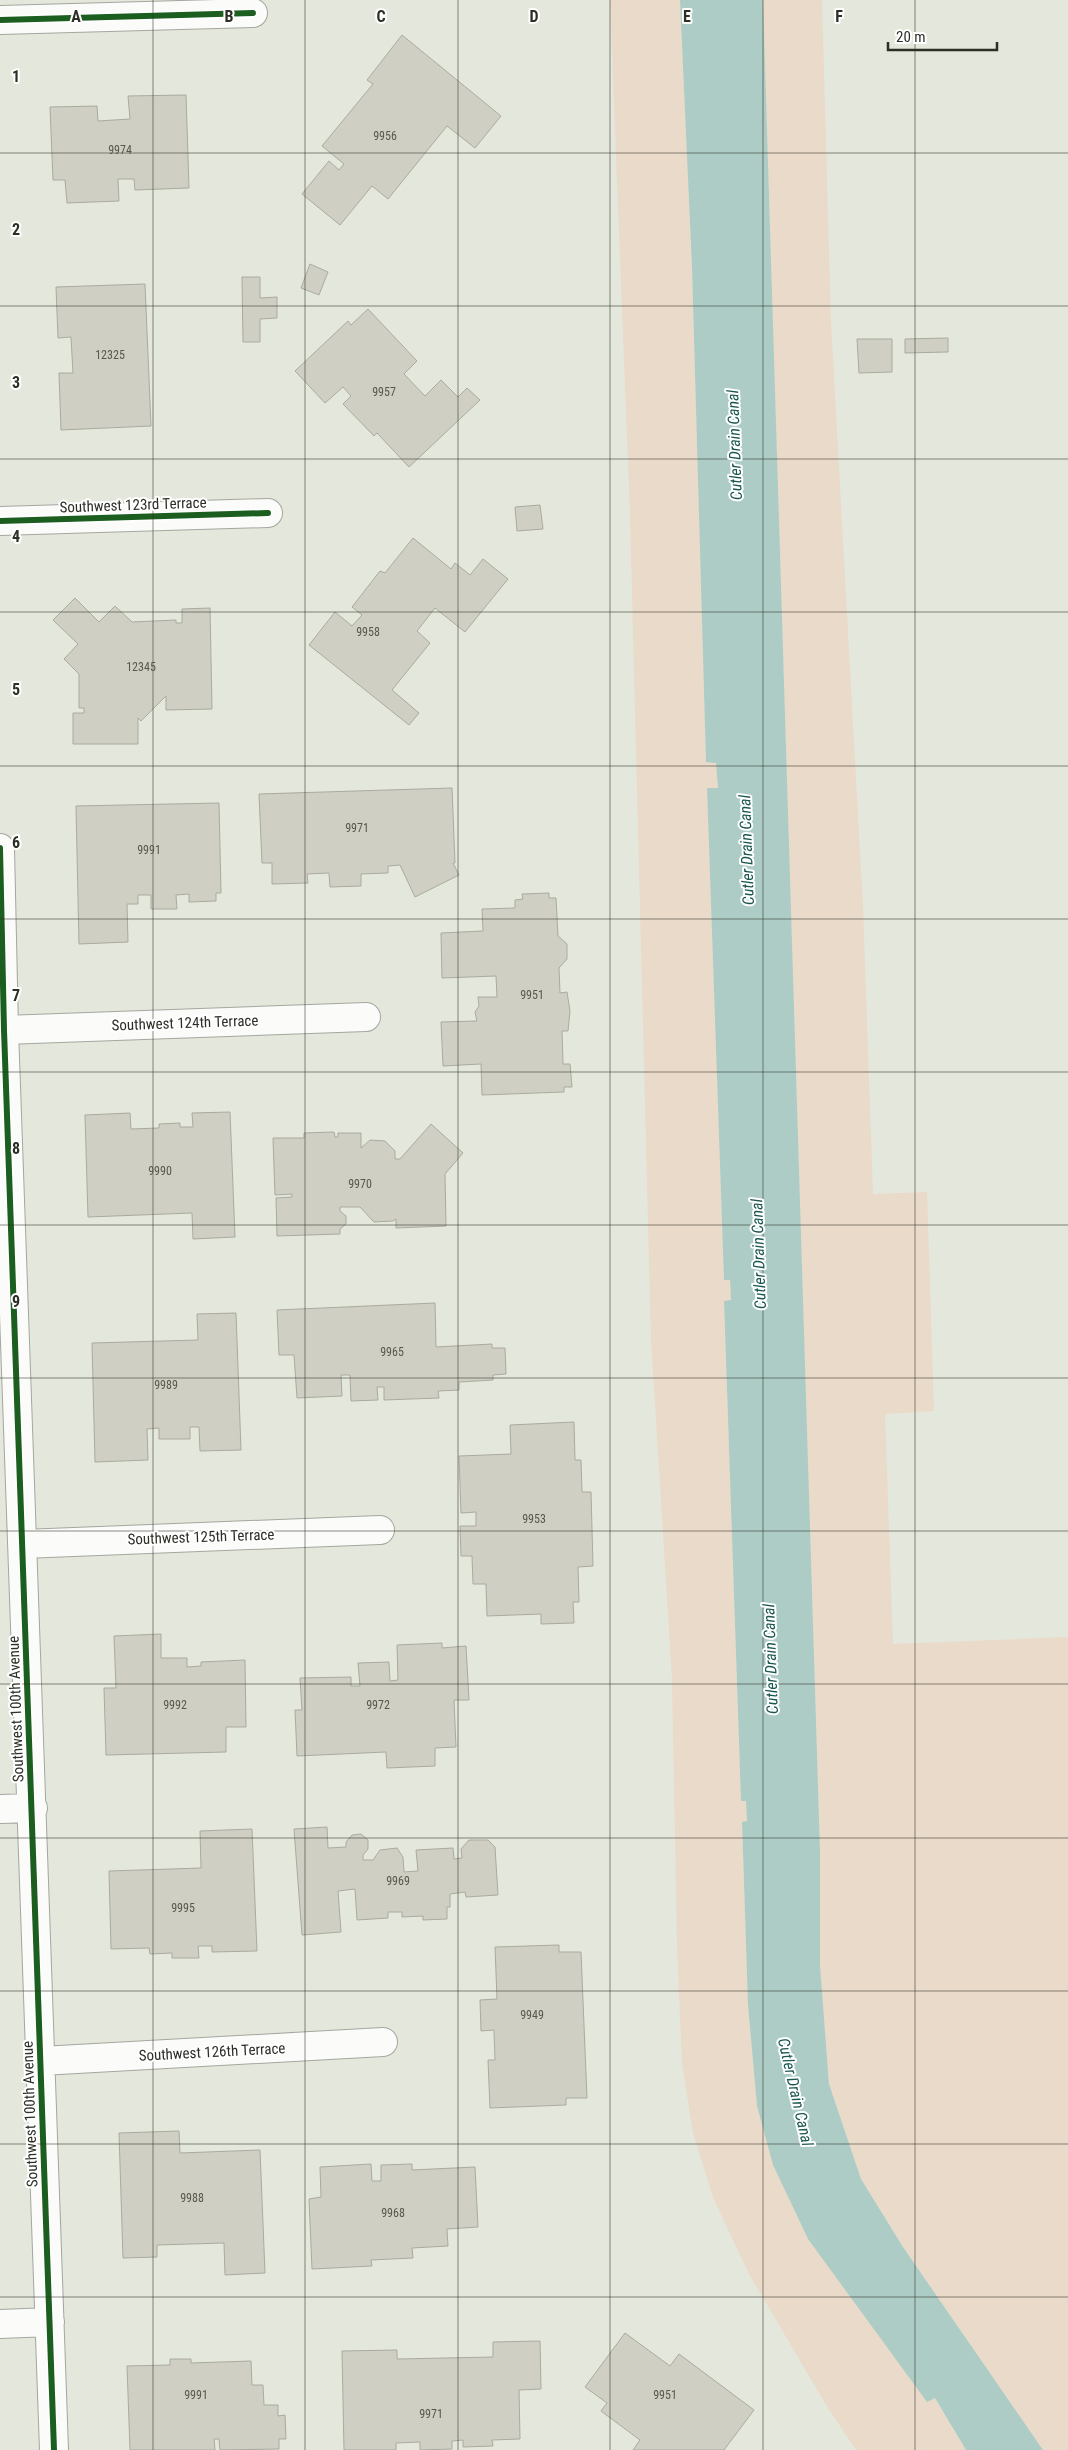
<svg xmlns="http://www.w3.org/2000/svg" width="1068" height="2450" font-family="'Roboto Condensed',sans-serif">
<rect width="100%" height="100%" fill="#e4e7dc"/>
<!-- green -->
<path fill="#eadac9" d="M610,0h70l12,268 14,493 10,1 2,26h-11l17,492h6l1,21 -7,1 17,499h5l1,21 -5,1 6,182 9,101 16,59 35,74 119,162 8,-3 31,52h-110l-30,-45 -77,-131 -35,-74 -21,-67 -11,-69 -5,-117 -5,-268 -21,-338 -21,-826z
M763,0h59l9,322 32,584 10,288 54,-2 7,219 -49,3 8,230 175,-7v813h-25l-140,-203 -42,-68 -32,-95 -9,-119v-114z"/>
<!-- water -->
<path fill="#adccc5" d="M680,0h83l57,1851v114l9,119 32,95 42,68 140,203h-77l-31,-52 -8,4 -119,-163 -35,-74 -16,-59 -9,-101 -6,-183 5,-1 -1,-20h-5l-17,-500 7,-1 -1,-20h-6l-17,-492h11l-2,-25 -10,-1 -14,-494z"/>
<!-- building -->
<path fill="#d0cfc3" stroke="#aaaaa1" d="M402,35l99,81 -26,32 -28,-22 -59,73 -16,-13 -32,39 -38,-31 27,-33 10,9 5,-6 -22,-18 51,-62 -6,-4z
M186,95l3,93 -54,2 -1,-11h-16l1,22 -52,2 -2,-23h-12l-3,-73 47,-1 1,15 32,-2 -2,-23z
M310,264l18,8 -9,23 -18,-7z
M242,277h18v21l17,-1v21l-17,1v23h-17z
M145,284l6,142 -90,4 -2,-57h14l-2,-36 -13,1 -2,-51z
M368,309l49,52 -13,13 21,22 16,-16 17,17 9,-9 13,12 -71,67 -32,-34 -3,3 -31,-32 8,-8 -8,-9 -18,16 -30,-32 53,-50 3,4z
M948,338v14l-43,1v-14z
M857,339h35v33l-33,1z
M540,505l3,24 -26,2 -2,-24z
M413,538l38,31 4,-6 15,12 13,-16 25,20 -43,53 -30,-24 -18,23 13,12 -38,47 27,23 -10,12 -100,-80 26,-33 17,14 10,-11 -10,-8 28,-36 5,2z
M75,598l24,24 16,-16 17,16 44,-2v3h6v-14l28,-1 2,101 -46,1v-14l-25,25 -3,-3v26h-65v-31h11v-5h-5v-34l-15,-15 14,-15 -25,-24z
M452,788l3,75h-2l6,12 -44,22 -15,-32 -12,1v7l-27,1v12l-31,1 -1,-14 -22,1 1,9 -36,1v-21h-10l-3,-69z
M219,803l2,90h-5v8l-27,1v-8l-13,1 1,14h-26v-14h-13v9h-11l1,38 -49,2 -3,-138z
M549,893v5h7l2,38 9,8v15l-8,9 1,25 7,-1 3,19 -2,20h-6l1,33h7l2,23h-8v5l-82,3 -1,-31 -38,2 -2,-44 36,-1 -2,-9 4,-6 -1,-9h19l-1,-21 -54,2 -1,-45 42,-2 -1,-22 33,-1v-8l8,-1 -1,-5z
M230,1112l5,125 -42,2 -1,-26 -104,4 -3,-102 45,-2 1,16 28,-1v-4l21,-1v4h13l-1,-14z
M431,1124l32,29 -18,21 1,52 -50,2v-9l-3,2 -19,1 -14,-15h-20v4l6,5v8l-6,5v5l-63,2 -1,-38 16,-1v-3l-17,1 -2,-57h31v-5l30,-1 1,5h3v-4h23v15l9,-8 15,1 10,10v8h5z
M435,1303l1,44 56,-3v4h13l1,26 -13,1v5l-34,2v8l-21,1 1,7 -55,2v-13h-7l1,13 -27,1 -1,-26h-9l1,21 -45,2 -3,-43h-15l-2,-45z
M236,1313l5,137 -41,1 -1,-24h-9v12h-31v-11l-12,1 1,31 -53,2 -3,-119 106,-3 -1,-26z
M574,1422l1,38h6l1,32h9l2,74 -15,1 1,35h-6l1,21 -33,1v-10l-54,2 -1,-32h-13l-1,-28h-11l-1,-30h16v-14l-15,1 -2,-57 52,-2 -1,-29z
M161,1634v24h26v9l14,-1v-4l44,-2 1,67h-20v25l-120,3 -2,-67h12l-2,-52z
M442,1643v5l24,-2 3,54h-15l2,47 -21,1v18l-48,2 -1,-16 -89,4 -2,-46h7l-2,-32 51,-1v9h9l-2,-23 31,-1 1,19 8,-1 -1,-35z
M327,1827l1,21 18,-1v-5l6,-7 9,-1 7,6v9l-5,6v5h10l7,-10 17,-2 6,9 1,15 14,-1 -2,-21 37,-2 1,11 8,-1 -1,-9 8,-9h19l7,7 3,48 -32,2 -1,-5 -15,2v13h-3v12l-24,1v-4l-21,1v-5h-14v6l-31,2 -2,-31 -17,2 3,41 -39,3 -8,-106z
M252,1829l5,122 -45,1v-6h-14l1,12h-27v-5l-22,1 -1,-6 -38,1 -2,-78 92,-3 -1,-37z
M559,1945v7h22l6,146h-21v7l-76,3 -2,-48h7l-1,-30 -13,1 -1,-31 17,-1 -2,-52z
M179,2131l1,22 80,-3 5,123 -40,2 -1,-32 -67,2v12l-34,1 -4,-125z
M371,2164l1,17h9v-16l31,-1v6l63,-3 3,60 -31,2 1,17 -36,2 1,10 -42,2 1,6 -60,3 -3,-70 12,-2 -1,-30z
M625,2333l45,33 9,-12 75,56 -30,40h-91l7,-10 -39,-29 6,-8 -22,-16z
M540,2341l1,48 -22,1 1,49 -28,1 1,6 -30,1v-7l-11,1v8l-32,1v-8l-24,1v7h-52l-2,-99 55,-1v9l96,-2v-15z
M170,2359h21v4l60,-2 1,24h11l1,20h14v11l7,-1 1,24h-7v10l-59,1 -1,-11h-5l1,11h-85l-3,-84 43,-1z"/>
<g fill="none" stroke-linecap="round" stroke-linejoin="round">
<!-- street casing -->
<g stroke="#a4a79e" stroke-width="30">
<path id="street" d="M0,20l253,-7
M0,521l268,-8
M0,848l4,182 50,1420
M4,1030l362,-13
M23,1544l357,-14
M0,1809l33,-1
M41,2061l342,-19
M0,2324l50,-2"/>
</g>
<!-- street -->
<use href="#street" stroke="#fbfbfa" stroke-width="28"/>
<!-- cycleway casing -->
<g stroke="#fff" stroke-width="9">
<path id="cycleway" d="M0,20l253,-7
M0,521l268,-8
M0,848l4,182 50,1420"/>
</g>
<!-- cycleway -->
<use href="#cycleway" stroke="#1b5e20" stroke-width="6"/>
</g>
<!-- grid -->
<path fill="none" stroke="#2d2f27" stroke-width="1" stroke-opacity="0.55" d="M153,0v2450M305,0v2450M458,0v2450M610,0v2450M763,0v2450M915,0v2450M0,153h1068M0,306h1068M0,459h1068M0,612h1068M0,766h1068M0,919h1068M0,1072h1068M0,1225h1068M0,1378h1068M0,1531h1068M0,1684h1068M0,1838h1068M0,1991h1068M0,2144h1068M0,2297h1068"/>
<g text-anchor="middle" stroke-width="4" stroke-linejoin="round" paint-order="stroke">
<!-- number labels -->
<g font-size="12" fill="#56584f">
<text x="385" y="140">9956</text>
<text x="120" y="154">9974</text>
<text x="110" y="359">12325</text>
<text x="384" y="396">9957</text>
<text x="368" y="636">9958</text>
<text x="141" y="671">12345</text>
<text x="357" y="832">9971</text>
<text x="149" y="854">9991</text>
<text x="532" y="999">9951</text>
<text x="160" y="1175">9990</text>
<text x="360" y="1188">9970</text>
<text x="392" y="1356">9965</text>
<text x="166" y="1389">9989</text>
<text x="534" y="1523">9953</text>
<text x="175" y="1709">9992</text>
<text x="378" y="1709">9972</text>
<text x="398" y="1885">9969</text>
<text x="183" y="1912">9995</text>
<text x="532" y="2019">9949</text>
<text x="192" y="2202">9988</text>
<text x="393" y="2217">9968</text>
<text x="196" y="2399">9991</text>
<text x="665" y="2399">9951</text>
<text x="431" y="2418">9971</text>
</g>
<!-- street labels -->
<g font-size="15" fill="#2d2f27" stroke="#fff">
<text transform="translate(133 505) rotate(-2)" y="5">Southwest 123rd Terrace</text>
<text transform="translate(185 1023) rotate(-2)" y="5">Southwest 124th Terrace</text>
<text transform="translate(201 1537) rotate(-2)" y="5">Southwest 125th Terrace</text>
<text transform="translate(16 1709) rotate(-92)" y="5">Southwest 100th Avenue</text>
<text transform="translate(212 2052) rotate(-3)" y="5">Southwest 126th Terrace</text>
<text transform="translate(30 2114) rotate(-92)" y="5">Southwest 100th Avenue</text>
</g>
<!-- water labels -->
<g font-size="16" font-style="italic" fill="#1b5751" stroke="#fff">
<text transform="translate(734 445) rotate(-92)" y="6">Cutler Drain Canal</text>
<text transform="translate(746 850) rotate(-92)" y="6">Cutler Drain Canal</text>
<text transform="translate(758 1254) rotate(-92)" y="6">Cutler Drain Canal</text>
<text transform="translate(770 1659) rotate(-92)" y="6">Cutler Drain Canal</text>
<text transform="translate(796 2092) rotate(77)" y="6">Cutler Drain Canal</text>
</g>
</g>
<g font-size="16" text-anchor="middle" font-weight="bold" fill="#2d2f27" stroke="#fff" stroke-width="4" stroke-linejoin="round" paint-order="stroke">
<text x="76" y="22">A</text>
<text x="229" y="22">B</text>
<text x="381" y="22">C</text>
<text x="534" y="22">D</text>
<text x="687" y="22">E</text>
<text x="839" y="22">F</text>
<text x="16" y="82">1</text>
<text x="16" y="235">2</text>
<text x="16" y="388">3</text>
<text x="16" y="542">4</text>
<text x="16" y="695">5</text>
<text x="16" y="848">6</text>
<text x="16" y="1001">7</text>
<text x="16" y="1154">8</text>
<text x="16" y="1307">9</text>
</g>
<!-- scale -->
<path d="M888 42v8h109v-8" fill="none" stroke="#2d2f27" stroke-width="2.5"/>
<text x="896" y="42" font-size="15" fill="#2d2f27" stroke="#ffffff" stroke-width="4" paint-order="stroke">20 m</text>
</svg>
